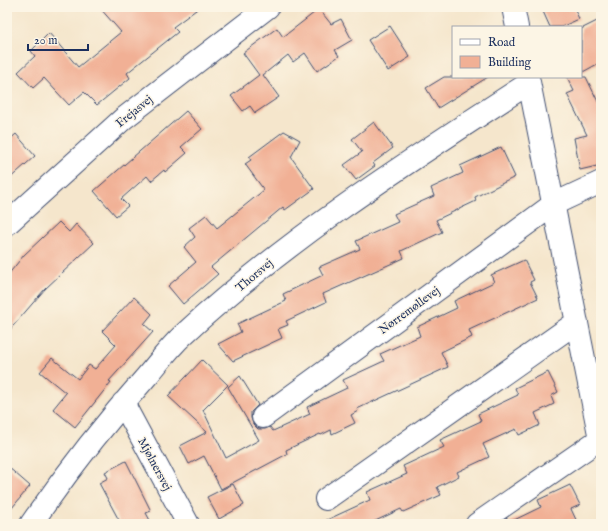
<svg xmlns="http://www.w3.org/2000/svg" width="608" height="531" font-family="'IM FELL English',serif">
<rect width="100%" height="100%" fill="#fcf5e5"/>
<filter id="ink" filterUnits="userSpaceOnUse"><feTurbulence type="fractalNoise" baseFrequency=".025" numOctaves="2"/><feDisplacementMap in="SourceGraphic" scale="8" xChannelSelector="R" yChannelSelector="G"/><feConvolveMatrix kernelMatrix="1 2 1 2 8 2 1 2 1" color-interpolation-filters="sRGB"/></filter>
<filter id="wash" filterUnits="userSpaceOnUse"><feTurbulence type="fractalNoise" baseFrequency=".012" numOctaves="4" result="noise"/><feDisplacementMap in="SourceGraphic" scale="16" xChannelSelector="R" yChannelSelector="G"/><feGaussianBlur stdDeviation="0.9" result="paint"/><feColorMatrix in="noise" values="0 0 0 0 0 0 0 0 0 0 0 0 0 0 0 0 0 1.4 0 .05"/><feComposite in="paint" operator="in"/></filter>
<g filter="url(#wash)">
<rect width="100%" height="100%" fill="#f5e6cc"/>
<g id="blocks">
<!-- building -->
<path fill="#f1b095" d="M99,7h101l-27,20 5,5 -51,41 3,5 -33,27 -13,-13 -15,13 -25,-27 -11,10 -15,-16 17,-16 -4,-5 18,-18 29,34 43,-35z
M541,7h33l5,12 -18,8h-11z
M319,9l12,15 10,-5 11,21 -17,10 4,6 -22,15 -12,-18 -12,9 -5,-7 -25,20 16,22 -24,16 -5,-7 -7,5 -12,-15 28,-21 -16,-22 34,-25 6,9z
M601,19v43l-20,11v-44z
M390,26l20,31 -22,14 -20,-31z
M444,77h44l-50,31 -12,-20z
M567,77h19l15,31v57l-21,5 -6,-32 13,-3 -20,-41 7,-3z
M186,111l16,18 -21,18 6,6 -22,19 -1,-2 -13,11 -4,-5 -26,23 7,7 -12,10 -22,-25z
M374,122l19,26 -20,15 2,3 -19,14 -12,-15 18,-13 -10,-13z
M284,131l16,9 -9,17 23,32 -29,21 -2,-3 -72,60 7,7 -35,30 -15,-18 28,-24 -12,-15 11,-10 -6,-9 17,-13 11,13 47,-38 -19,-26 6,-4 -2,-3z
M16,134l19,22 -28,25v-39z
M501,147l14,30 -40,20 1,4 -40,19 6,12 -41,19 3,7 -81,36 3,8 -40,19 2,4 -10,4 4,9 -49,23 -15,-17 23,-12 -4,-8 49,-23 -3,-7 40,-19 -4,-8 41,-18 -4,-8 42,-19 -4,-8 40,-18 -3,-8 32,-15 -3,-7z
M59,222l10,10 7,-8 18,19 -49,46 -38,44v-57l17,-21z
M524,260l10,20 -4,2 8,16 -69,32 3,7 -31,15 7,15 -91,42 1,2 -7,4 4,8 -23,11 -1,-4 -10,5 -1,-1 -34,16 1,4 -66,35 -17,-33 -15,8 -9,-18 27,-14 -39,-36 34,-36 26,25 -25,25 23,48 33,-18 -31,-53 12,-11 18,29 -7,7v6l2,6 5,5h7l5,-2 3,4 37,-17 -3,-7 40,-19 -4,-8 41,-19 -4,-7 40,-18 -3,-9 40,-19 -3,-7 40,-19 -3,-7z
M134,297l18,17 -8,10 9,8 -44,49 2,1 -36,45 -22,-18 13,-16 -26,-21 12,-14 26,21 11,-14 6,4 21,-24 -14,-14z
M548,372l10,20 -7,4 3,8 -19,9 5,12 -21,10 -3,-6 -33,15 6,13 -32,15 2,4 -22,11 4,8 -38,17 -2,-3 -32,15h-51l52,-24 -3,-8 40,-18 -4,-8 41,-19 -4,-7 41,-19 -3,-7 40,-19 -3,-7z
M126,461l25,50 -5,2 6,11h-31l-22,-41 9,-5 -3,-6z
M7,466l23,20 -23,28z
M233,484l11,21 -25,14 -12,-22z
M570,485l10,20 -9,4 7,15h-72l35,-17 -3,-7z"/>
</g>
</g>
<g filter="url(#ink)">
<use href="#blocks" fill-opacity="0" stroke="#3c4a6e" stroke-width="1"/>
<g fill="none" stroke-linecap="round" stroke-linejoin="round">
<!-- minor casing -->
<g stroke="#3c4a6e" stroke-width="24">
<path id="minor" d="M513,7l4,20
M528,77l73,367
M7,224l116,-105 145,-112
M123,403l65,121
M263,417l291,-213 47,-22
M326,499l251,-177
M31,524c36,-52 74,-101 116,-148 12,-14 23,-29 36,-41 105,-97 226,-174 346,-252
M477,524l123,-85"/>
</g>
<!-- minor -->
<use href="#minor" stroke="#fff" stroke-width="22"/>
</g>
</g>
<g text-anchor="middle" stroke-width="3" stroke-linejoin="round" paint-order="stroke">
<!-- street labels -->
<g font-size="12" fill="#1b2f5e" stroke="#fcf5e5">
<text transform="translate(134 111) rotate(-39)" y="4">Frejasvej</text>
<text transform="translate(254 275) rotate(-40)" y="4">Thorsvej</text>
<text transform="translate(409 310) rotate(-36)" y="4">Nørremøllevej</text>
<text transform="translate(155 464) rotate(62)" y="4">Mjølnersvej</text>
</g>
</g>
<!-- margin -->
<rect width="608" height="531" fill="none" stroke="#fcf5e5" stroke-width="24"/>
<!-- legend -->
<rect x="452" y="26" width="130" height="52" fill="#fcf5e5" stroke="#a2a6af"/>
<rect x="460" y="39" width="20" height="6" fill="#ffffff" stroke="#a2a6af"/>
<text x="488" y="46" font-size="12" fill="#1b2f5e">Road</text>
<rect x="460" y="56" width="20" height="12" fill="#f1b095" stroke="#a2a6af"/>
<text x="488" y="66" font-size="12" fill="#1b2f5e">Building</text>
<!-- scale -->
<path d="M28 44v6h60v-6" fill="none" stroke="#1b2f5e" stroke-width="2"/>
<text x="34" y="44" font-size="12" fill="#1b2f5e" stroke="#fcf5e5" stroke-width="3" paint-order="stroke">20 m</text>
</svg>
